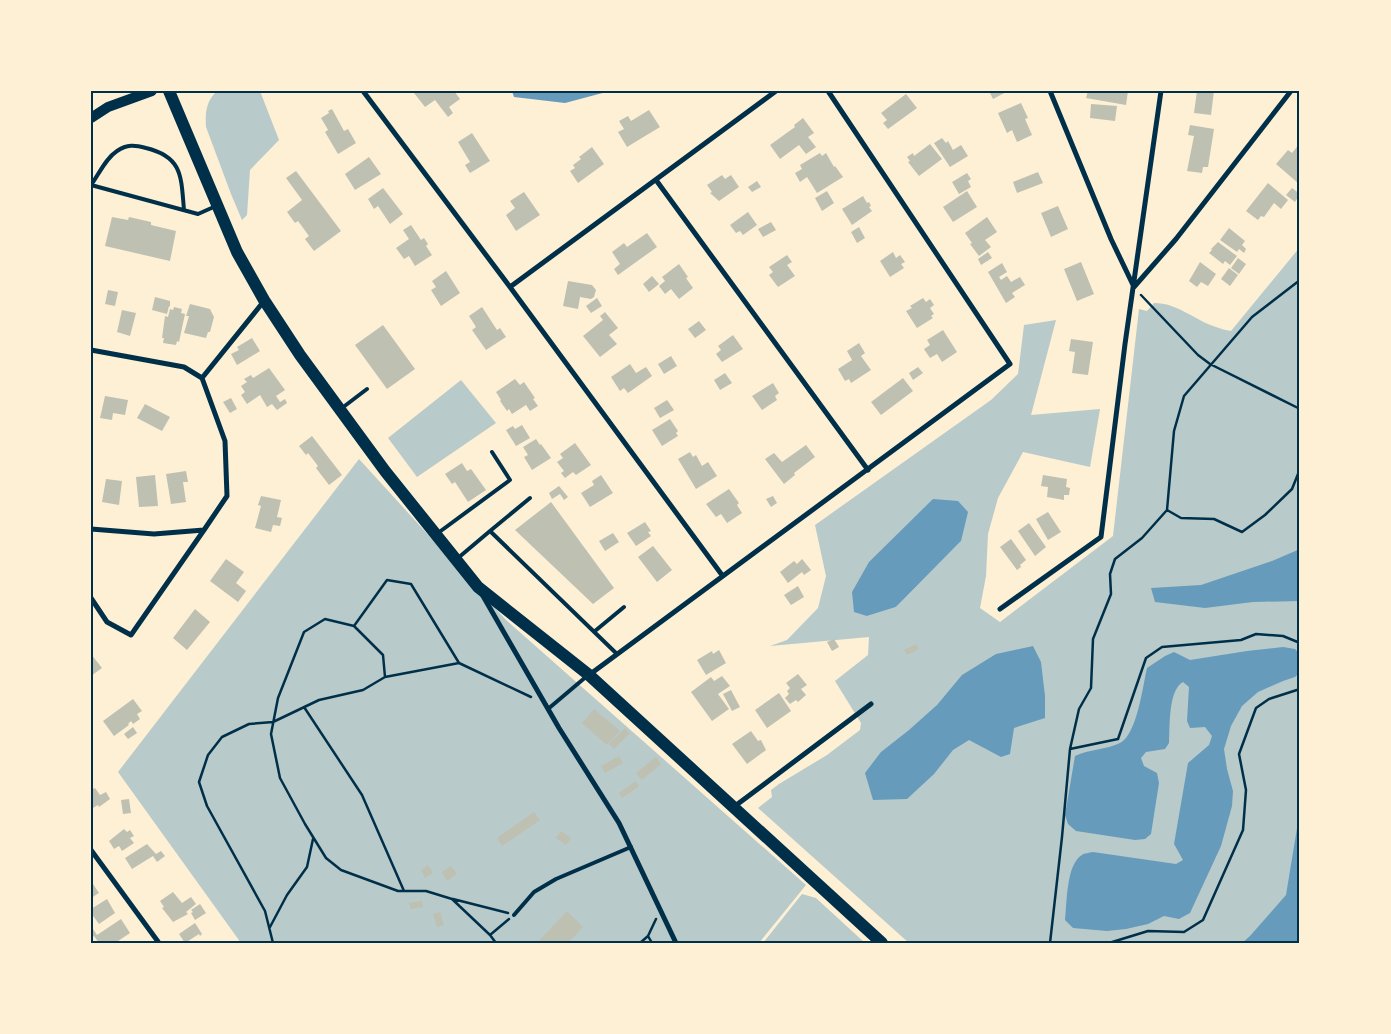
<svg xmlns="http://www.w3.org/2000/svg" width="1391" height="1034" font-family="Rubik,sans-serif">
<rect width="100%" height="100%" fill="#fdf0d5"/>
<!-- green -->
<path fill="#b9caca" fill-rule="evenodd" d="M217,91h43l19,49 -29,30 -3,45 -5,5 -11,-26 -25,-67c-1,-14 0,-26 11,-36z
M1300,247v696h-391l-151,-135 14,-11 -1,-7 8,-6 48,-29 33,-25 1,-7 -26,-42 33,-26 1,-18 -99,9 17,-6 31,-32 8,-32 -11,-51 176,-125 27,-26 6,-49 32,-5 -25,95 69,-6 -10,58 -67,-15 -25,46 -10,36 -2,42 -6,32 20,14 113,-86 26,-227 8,2 7,-8c24,0 40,17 62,24 5,2 10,3 15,4zM961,541l-65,66 -29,9z
M461,380l35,43 -79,54 -29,-39z
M359,459l146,160 301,266 -47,58h-518l-123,-171z
M802,894l14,4 49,45h-102z"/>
<!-- water -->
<path fill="#669bbc" d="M512,91h98l-45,12 -51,-6z
M933,499l25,2 10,11 -7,29 -65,66 -29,9 -13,-4 -2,-20 17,-30z
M1300,549v52l-47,1 -48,6 -50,-6 -4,-14 50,-3 71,-24z
M1033,646l8,16 4,34v22l-31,10 -4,26 -9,3 -32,-17 -16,10 -19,24 -27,25 -34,1 -8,-27 16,-21 28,-22 28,-25 25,-30 34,-21z
M1283,647l12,2 5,5v18l-5,5 -12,4 -25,11 -16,14 -11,20 -7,23 3,20 6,22 -1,15 -11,40 -31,67 -11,6 -15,-3 -16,8 -22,5 -19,2 -34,-3 -8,-8c2,-16 1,-56 17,-65 2,-2 8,-2 11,-3l83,12 7,-4 -9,-16 14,-81 21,-18 3,-9 -7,-9 -15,1 -3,-7 2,-34 -6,-5c-15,8 -13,45 -14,61l-4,6 -19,3 -5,6 3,8 13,7 2,10 -8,51 -6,5 -10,1 -59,-9 -8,-7 -3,-9 10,-59c14,-7 31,-6 45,-13 17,-8 23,-58 27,-75l18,-12 9,-4 16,8 57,-9z
M1300,810l-2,133h-56l8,-7 36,-41z"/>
<!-- building -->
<path fill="#bec0b2" d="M416,91h38l6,8 -11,8 4,6 -5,4 -13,-17 -10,7 -11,-14z
M989,91h19l-15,8z
M1088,91h40l-2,14 -40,-7z
M1197,91h17l-3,24 -17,-2z
M906,94l11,14 -29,21 -5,-6 4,-3 -6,-7z
M1021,103l7,15 -3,1 7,16 -15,7 -5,-12 -5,3 -9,-20z
M1091,104l26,2 -2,15 -25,-3z
M332,109l12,22 4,-2 8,14 -18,11 -13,-22 3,-2 -1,-2 -6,-10 8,-5 -1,-2z
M649,110l11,17 -33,20 -9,-15 6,-3 -5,-8 9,-5 3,5z
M803,118l11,15 -6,4 8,10 -10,7 -7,-9 -19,14 -10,-14 25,-18 -1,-2z
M1190,125l24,4 -6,38h-5l-1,6 -15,-2 7,-35 -6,-1z
M472,133l18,28 -20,12 -5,-8 5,-3 -12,-20z
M942,138l4,5 2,-2 5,9 8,-5 7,11 -18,11 -16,-24z
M1300,143v38l-2,2 -22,-19 12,-14 4,3z
M930,144l12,15 -23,17 -11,-14 2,-1 -3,-4 6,-4 1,3z
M592,147l12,17 -26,19 -8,-12 5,-3 -2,-3 8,-6 -2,-2z
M820,153l2,3 4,-3 8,14 1,-1 8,11 -26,16 -10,-16 -7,5 -5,-9 7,-4 -2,-4z
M369,157l12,17 -26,16 -10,-16z
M296,171l45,60 -27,20 -9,-12 4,-3 -11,-15 -3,2 -8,-11 15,-12 -16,-22z
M1038,172l5,11 -26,10 -4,-11z
M967,173l4,6 -3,2 3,6 -12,7 -7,-12z
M722,175l3,4 6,-4 8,12 -20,14 -9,-8 2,-1 -5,-7z
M757,181l4,6 -9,5 -4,-5z
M1268,183l20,17 -7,9 -7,-6 -10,14 -3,-1 -3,4 -12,-9z
M383,188l20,26 -13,10 -12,-18 -4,3 -6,-10z
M1292,188l8,6 -5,8 -9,-7z
M827,191l7,12 -12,8 -7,-13z
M967,191l10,16 -24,15 -10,-15z
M524,192l16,23 -24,16 -10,-16 9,-7 -5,-7z
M863,196l4,7 2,-1 2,4 -2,1 3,4 -20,14 -10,-16z
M1058,206l10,23 -17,8 -10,-24z
M748,212l9,13 -14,10 -3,-4 -4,2 -6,-8z
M112,217l16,3 1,-3 22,5v3l25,6 -6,30 -65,-15z
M987,217l10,15 -12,8 6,7 -12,9 -9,-12 2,-1 -7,-10z
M771,222l5,8 -13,7 -5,-8z
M411,225l10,15 3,-2 4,6 -2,2 6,9 -17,11 -6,-10 -5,3 -8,-11 13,-9 -6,-9z
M859,227l6,11 -8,5 -6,-11z
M1229,228l16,13 -3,4 4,4 -2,4 -5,-4 -2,3 -17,-12z
M647,233l10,14 -39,28 -4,-6 6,-5 -8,-12 12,-9 3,4z
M1218,242l19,14 -7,9 -5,-4 -2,3 -14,-11 3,-3 -1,-1z
M893,252l3,6 4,-3 5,7 -4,2 3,4 -14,9 -10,-16z
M988,252l4,6 -11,7 -3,-6z
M787,255l5,7 -5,3 8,11 -17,11 -9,-12 4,-3 -4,-5z
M1238,258l8,6 -7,10 -8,-6z
M1081,262l13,32 -17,7 -13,-32z
M1200,262l16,12 -8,12 -7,-4 -4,5 -8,-6z
M1002,263l5,9 -8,5 2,3 6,-4 4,6 9,-5 5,8 -13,8 3,4 -9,6 -18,-31z
M679,264l9,13 -2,1 7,10 -14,11 -8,-10 -6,5 -6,-8 6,-5 -3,-4z
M1229,268l9,7 -8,11 -9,-7z
M446,271l14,22 -19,13 -10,-16 5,-3 -4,-6z
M652,276l7,8 -10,8 -6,-8z
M568,281l24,4 4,5 -2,7 -3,2 -11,-2 -2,12 -15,-3z
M108,290l10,2 -3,14 -10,-2z
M155,297l15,4v6l-1,-1 -2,8 -15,-4z
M597,298l5,8 -11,7 -5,-7z
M923,298l3,4 4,-3 4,6 -4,3 4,6 -3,2 2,2 -16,10 -11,-17 6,-3 -2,-2z
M190,304l20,5 4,8 -4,15h-2l-2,6 -22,-5 5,-17h-3z
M174,307l8,2 -1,4 4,1 -6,28 -2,-1 -1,4 -13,-2 1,-5h-2l3,-22 3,1 2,-8 3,1z
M482,307l15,23 3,-2 6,9 -20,13 -14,-20 4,-3 -7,-11z
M122,310l14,3 -6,23 -13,-4z
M605,312l13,16 -9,7 8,9 -17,13 -17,-21 20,-16 -3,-4z
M699,321l7,9 -11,8 -7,-9z
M383,325l32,44 -28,20 -32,-44z
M943,330l14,22 -15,10 -5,-8 -7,4 -6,-9 6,-4 -3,-5z
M733,335l10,14 -21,13 -6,-8 5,-4 -3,-4z
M252,338l8,13 -23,14 -6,-11 8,-4 -2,-3z
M1071,339l22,3 -5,33 -16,-2 3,-21 -6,-1z
M859,343l6,10 -4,3 10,14 -20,13 -2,-4 -4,2 -7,-12 14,-9 -5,-9z
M671,356l6,10 -13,8 -6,-10z
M630,364l6,9 10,-6 6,9 -24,17 -4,-5 -4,3 -9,-14z
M918,367l5,6 -10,7 -4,-7z
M269,368l16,22 -9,6 4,6 5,-3 2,4 -10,7 -5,-6 -5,3 -7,-12 -13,9 -6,-9 4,-3 -4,-6 6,-4 -3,-3 7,-4 2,3z
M725,373l7,10 -12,7 -6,-10z
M903,378l10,13 -32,24 -10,-13z
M515,379l5,6 4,-3 11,16 -2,1 5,7 -8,5 -4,-6 -14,9 -3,-5 -2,2 -7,-10 1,-1 -5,-8z
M773,383l6,10 -4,3 2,4 -15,10 -10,-14z
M105,396l23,4 -3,15 -12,-2 -1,7 -12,-2z
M231,398l6,11 -7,4 -7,-11z
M667,400l7,10 -14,8 -6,-10z
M145,404l25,13 -8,14 -25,-13z
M670,419l8,12 -2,2 2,3 -16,10 -10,-16z
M522,425l8,13 -14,8 -10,-16 7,-4 2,3z
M312,436l30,39 -13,10 -13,-17 2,-2 -10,-13 -2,2 -7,-9z
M536,439l4,6 1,-1 10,14 -19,12 -8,-13 4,-2 -5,-8z
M575,443l16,22 -15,10 -3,-3 -8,6 -4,-5 3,-2 -7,-9 6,-4 -3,-4z
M806,445l9,12 -21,16 1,2 -11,9 -19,-25 9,-6 8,9z
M690,452l3,5 3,-2 6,11 6,-4 9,14 -21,13 -18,-30z
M462,463l5,8 4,-2 15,21 -18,12 -13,-20 -3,2 -7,-10z
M186,471l2,11h-5l3,20 -15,2 -5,-30z
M155,475l3,31 -19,1 -3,-30z
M601,475l12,18 -23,14 -9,-14 13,-8 -2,-4z
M1043,475l24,4 -1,8 4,1 -1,7h-5v5l-17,-3 1,-10 -7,-1z
M106,479l16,2 -3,24 -17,-3z
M559,486l9,11 -4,3 -4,-6 -8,5 -3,-6z
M729,489l10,14 -2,2 5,8 -15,10 -6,-9 -5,3 -10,-13z
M261,496l20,4 -4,17 5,1 -2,8 -7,-1 -2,7 -16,-4 6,-22 -3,-1z
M773,496l4,7 -6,4 -5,-8z
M551,502l63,86 -21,16 -78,-74z
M1048,512l13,20 -13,8 -12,-21z
M645,522l6,9 -3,1 3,4 -15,10 -9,-13z
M1029,523l17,24 -11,9 -17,-25z
M613,533l6,9 -14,9 -6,-10z
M1011,539l15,21 -6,5 1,2 -4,3 -17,-23z
M653,546l19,24 -15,12 -19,-25z
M226,559l18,13 -8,11 10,8 -8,11 -28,-21z
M802,559l9,11 -7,5 -2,-3 -14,11 -8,-11 14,-11 3,3z
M798,586l6,11 -13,8 -7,-10z
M195,609l15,13 -23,28 -14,-12z
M834,639l5,8 -7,4 -5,-9z
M916,644l3,5 -12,6 -3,-5z
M719,650l7,13 -20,12 -9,-15 15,-9 1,3z
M91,654l11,14 -11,8z
M798,674l9,11 -6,4 5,6 -8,7 -2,-2 -6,4 -5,-6 4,-4 -2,-3 3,-3 -4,-5z
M722,676l8,10 -12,8 11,15 -17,12 -21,-29 20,-15 3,4z
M731,690l9,17 -8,4 -9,-17z
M779,693l12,18 -24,17 -12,-18z
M133,699l9,12 -5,3 3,5 -7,5 -2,-3 -3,3 1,1 -15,11 -11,-15z
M594,709l26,22 -13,14 -25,-22z
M133,727l4,6 -9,6 -4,-5z
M625,728l5,5 -16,16 -5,-5z
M751,731l7,10 3,-1 5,10 -19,14 -15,-20z
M619,756l4,7 -18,10 -4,-7z
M656,757l5,7 -19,16 -6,-7z
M636,781l3,5 -17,12 -3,-5z
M95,788l5,7 6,-3 4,7 -11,8 -1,-2 -7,4v-19z
M129,799l2,14 -8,1 -2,-14z
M534,812l6,8 -38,26 -5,-8z
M124,829l3,3 3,-2 4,6 -4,2 4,5 -12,8 -3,-5 -5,3 -5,-8z
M561,831l10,7 -5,7 -10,-7z
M147,844l9,10 5,-3 4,5 -8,6 -4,-6 -21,13 -7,-11z
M428,865l5,8 -8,5 -4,-8z
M451,866l6,8 -10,7 -5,-9z
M93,884l6,9 -8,5v-13z
M173,892l9,11 9,-6 5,7 -10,8 2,2 -15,8 -11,-14 2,-1 -4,-6z
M107,899l8,14 -16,11 -8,-11v-4z
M422,901l1,6 -12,2 -2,-6z
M200,904l6,9 -11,7 -4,-7 2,-1 -2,-2z
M567,911l16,16 -15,16h-31z
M440,912l4,13 -7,2 -4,-13z
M121,919l9,14 -15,10h-16l-5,-7 -3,2v-12l6,9z
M195,923l7,11 -2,2 -1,-2 -14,9 -6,-9z"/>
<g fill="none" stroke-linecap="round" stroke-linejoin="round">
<!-- path -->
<path stroke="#003049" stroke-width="2.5" d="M1300,280l-48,37 -68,79 -10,35 -7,79 14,8 33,1 28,13 23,-17 27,-26 8,-20
M1141,295l57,60 12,9 90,45
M354,626l33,-46 24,4 48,79
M385,677l-2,-22 -29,-29 -29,-7 -21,13 -26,66 -7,36 9,44 25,46 21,34 15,12 57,21h28l26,8 38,36 19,-16
M304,707l58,88 42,96
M1070,749l9,-40 12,-21 2,-49 18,-45 -1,-20 5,-15 27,-21 25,-28
M453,899l55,14
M270,927l17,-32 20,-28 6,-28
M490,935l6,8
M648,936l8,-17
M273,943l-8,-32 -58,-105 -8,-24 9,-27 14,-18 27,-13 24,-2 46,-22 44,-10 22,-13 74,-14 72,34
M640,943l8,-7 4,7
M1050,943l12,-106 8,-88 48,-10 28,-81 16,-11 79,-7 15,-6 27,2 17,7
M1109,943l39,-12 36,1 19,-12 40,-90 3,-40 -7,-36 17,-46 13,-9 31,-10"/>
<!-- service -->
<path stroke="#003049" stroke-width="4" d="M91,185c8,-11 15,-27 26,-34 10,-7 18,-6 29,-3 37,9 35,29 38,62
M91,185l107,29 18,-8
M342,408l25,-19
M490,531l40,-33
M438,533l72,-53 -18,-28
M458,558l32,-27 127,123
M595,631l29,-24
M548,709l39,-33
M514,915l20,-23 22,-13 75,-32"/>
<!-- minor -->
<path stroke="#003049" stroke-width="5" d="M363,91l147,196 212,288
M1050,91l61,148 23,48 42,-48 115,-148
M656,180l212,290
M510,287l266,-196
M91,350l93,17 18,11
M202,378l62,-77
M91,529l63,5 50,-4 23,-34 -2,-55 -23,-63
M483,596l76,132 60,95 57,120
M91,598l16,24 24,13 73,-105
M1000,609l101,-72 24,-193 36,-253
M589,675l421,-311 -182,-273
M735,806l136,-102
M91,850l68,93"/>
<!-- secondary -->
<path stroke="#003049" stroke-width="10" d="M91,118l17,-11 44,-16"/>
<!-- primary -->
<path stroke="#003049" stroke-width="12" d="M169,91l68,161 27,48 36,55 85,116 93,116 111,88 293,268"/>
</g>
<!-- border -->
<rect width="1391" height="1034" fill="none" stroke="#fdf0d5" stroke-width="185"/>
<rect x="92" y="92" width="1206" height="850" fill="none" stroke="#003049" stroke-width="2"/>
</svg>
